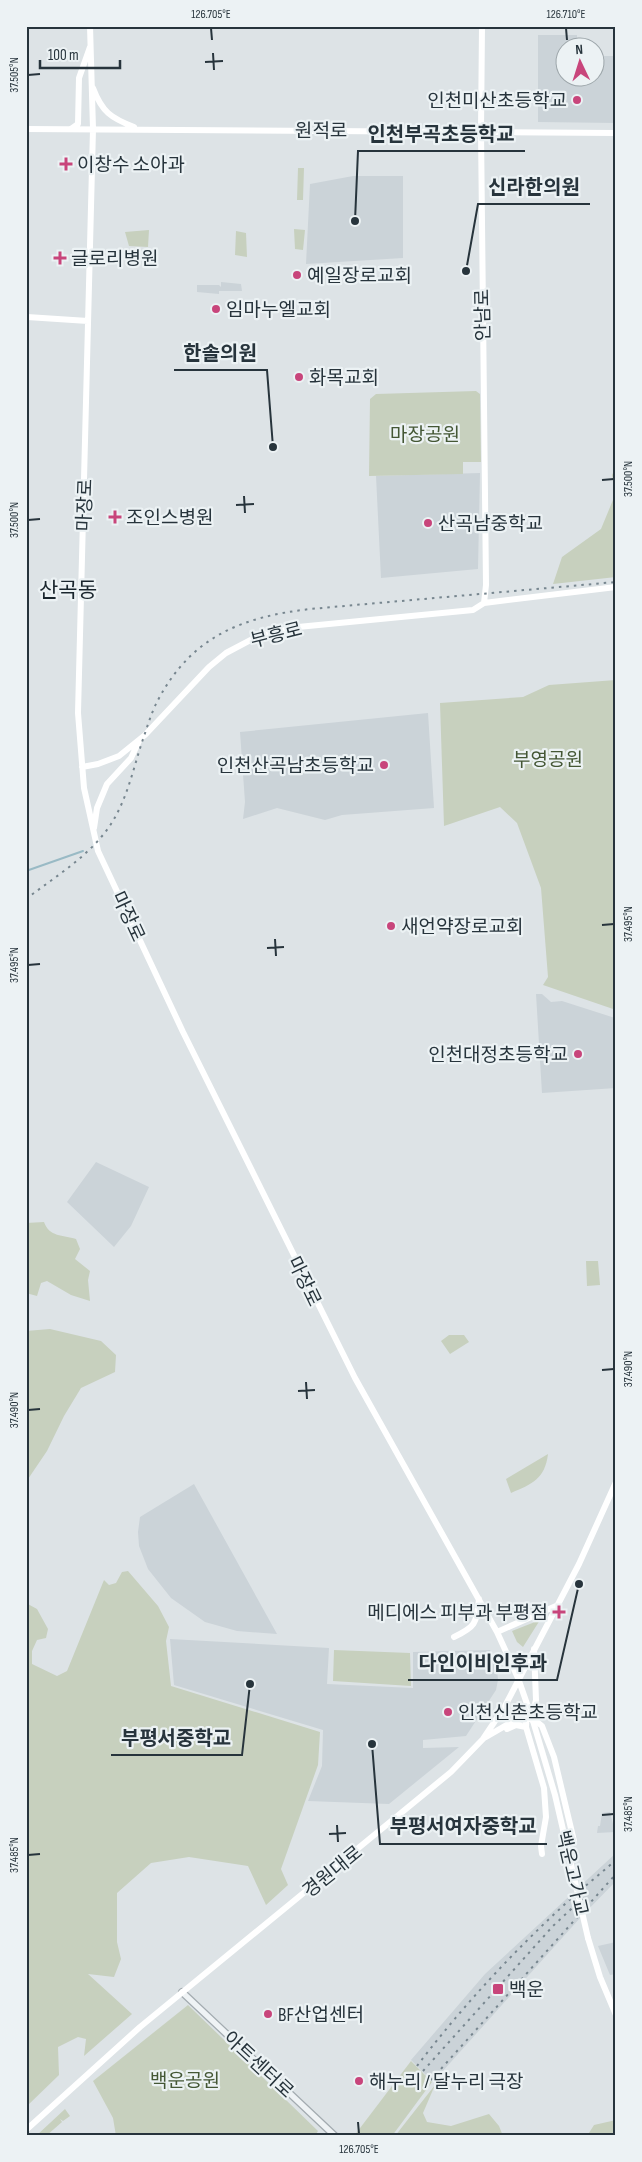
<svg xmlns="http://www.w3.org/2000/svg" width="642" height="2162" font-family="'Sofia Sans Condensed','Noto Sans KR',sans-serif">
<rect width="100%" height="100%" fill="#dde3e6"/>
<!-- built -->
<path fill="#cbd3d8" d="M538,35h39v6l6,1v5l-19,1v30h30l1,-22h21v67l-78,-1z
M353,176h50v82l-97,6 4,-80z
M221,282l20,2 1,7h-23v3l-22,-2v-7h22l2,2z
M480,473l-2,96 -97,9 -5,-102z
M428,713l6,95 -92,7 -17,5 -48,-12 -34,11 2,-17 -5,-70z
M536,994h6l9,8 11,-1 53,17 1,70 -74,5z
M96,1162l53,25 -18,39 -17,21 -47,-45z
M194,1484l83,150 -40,-3 -32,-9 -34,-24 -23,-29 -9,-23 -1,-14 2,-15z
M170,1639l159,9 -2,36 86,4v-36l77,-2 7,20 1,10 -2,10 -30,46 -43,4v8l36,-1 -70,57 -81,-3 14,-35 1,-36 -149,-45z
M610,1812l5,20 -18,1 1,-7h2l2,-13z
M616,1853v28l-36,37 -147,164 -22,-22 74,-86z
M616,1942v32l-6,1 -12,-29z"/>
<!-- green -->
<path fill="#c7d0be" d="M298,168h6l-1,32h-6z
M294,229l11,1 -2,20 -8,-1z
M149,230l-1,17 -19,-1 -4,-14z
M236,231l10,2 1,24 -12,-2z
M476,391l4,3 1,68h-18v12l-94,2 1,-77 6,-5z
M616,467v110l-63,7 9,-27 39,-28 14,-34 -3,-20z
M616,680v330l-73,-25 5,-8 -7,-89 -24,-65 -17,-16 -56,19 -4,-123 83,-6 26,-12z
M44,1222c5,15 19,13 32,17l4,10 -5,10 15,12 -2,9 2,21 -19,-6 -24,-14 -6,2 -4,13 -11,-3v-70z
M586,1261h12l2,24 -13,1z
M50,1329l51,12 15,14 -1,17 -34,16 -17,28 -17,35 -21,31v-151z
M449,1335h15l5,7 -19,12 -9,-13z
M548,1454c-3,25 -16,30 -37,39l-5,-14z
M128,1571l30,35 11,21 -3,14 5,45 149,46 -2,33 -37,104 7,16 -22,20 -18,-39 -59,-9 -38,6 -34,30v49l4,17 -7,18 -26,-3 44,40 -48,42 2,-17 -8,-2 -20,10 1,28 -33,32v-504l11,6 11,20 -2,9 -9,2 -5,11v13l25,12 10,-5 37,-91 5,5 7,-2 6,-11z
M540,1620l-17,27 -6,-5 -5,-11z
M334,1650l76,3 1,33 -78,-5z
M188,2005l130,126 -3,5h-199l-3,-18 -20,-37z
M411,2061l21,21 -40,54h-38z
M435,2085l-12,28 4,9 24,4 38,-12 10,12 4,10h-108z
M65,2109l5,7 -7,5 -3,-2 2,3 -16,14h-10z
M616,2120v16h-29l7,-11z"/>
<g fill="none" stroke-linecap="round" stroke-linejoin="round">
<!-- stream -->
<path stroke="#99bac5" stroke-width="2" d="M26,871l57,-20"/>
<!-- tertiary casing -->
<g stroke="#a3abb0" stroke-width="8">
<path id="tertiary" d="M182,1992l153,144"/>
</g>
<!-- tertiary -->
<use href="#tertiary" stroke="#eff3f5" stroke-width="5.5"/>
<!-- secondary -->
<path stroke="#fff" stroke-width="6" d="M90,26l3,103 -15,584 6,75 14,63 85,181 172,346 142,254 21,46 15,43
M482,26l-1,105 5,454 -2,18
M93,88c9,24 18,30 41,39
M26,129l590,4
M71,129l7,-5 1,-46 11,-31
M27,317l61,4
M484,603l132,-16
M82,767l16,-3 21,-8 26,-21 64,-68 17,-14 32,-17 40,-9 175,-17 11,-7
M94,828l3,-20 10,-24 24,-26 8,-17
M497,1632l59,-26
M454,1637c23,-11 22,-14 25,-38
M527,1707l-1,20 18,61 2,29 -5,29 1,8
M532,1716l4,-16 -2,-51
M531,1717l11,9 12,31 20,84
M507,1729l9,-4 10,2
M486,1737l29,-17 14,-1
M588,1938l12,39 16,38
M26,2130l114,-103 311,-255 32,-33 22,-33 74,-142 37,-82"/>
<!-- rail -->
<path stroke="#77868f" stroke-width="2" stroke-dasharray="2.5 5" stroke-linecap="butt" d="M26,899c30,-23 64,-43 85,-75 16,-25 22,-54 31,-82 5,-14 9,-29 16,-42 34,-64 84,-83 152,-91l306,-27
M417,2066c44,-58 94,-112 147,-161 17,-16 35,-30 52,-45
M423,2071l130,-145 32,-30
M431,2080l185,-206"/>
<!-- secondary-bridge -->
<path stroke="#fff" stroke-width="6" d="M533,1721l22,74 33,143"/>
</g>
<!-- ticks -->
<path fill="none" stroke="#27343c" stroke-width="2" d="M211,28l1,12M566,28l1,12M213,53l1,17M205,62l18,-1M28,75l12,-1M602,480l12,-1M244,496l1,17M236,505l18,-1M28,520l12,-1M602,925l12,-1M275,939l1,17M267,948l17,-1M28,965l12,-1M602,1370l12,-1M306,1382l1,17M298,1391l17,-1M28,1410l12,-1M602,1815l12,-1M337,1825l1,17M329,1834l17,-1M28,1855l12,-1M358,2122l1,12"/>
<!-- markers -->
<g fill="#c8457b" stroke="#ecf2f4" stroke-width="2">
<circle cx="577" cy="100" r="5"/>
<path d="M63.5 156.5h5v5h5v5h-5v5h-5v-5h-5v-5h5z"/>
<path d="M57.5 250.5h5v5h5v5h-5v5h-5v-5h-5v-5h5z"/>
<circle cx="297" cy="275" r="5"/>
<circle cx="216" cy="309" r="5"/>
<circle cx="299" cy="377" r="5"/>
<path d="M112.5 509.5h5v5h5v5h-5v5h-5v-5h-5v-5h5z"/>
<circle cx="428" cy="523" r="5"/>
<circle cx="384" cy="765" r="5"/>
<circle cx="391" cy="926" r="5"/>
<circle cx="578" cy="1054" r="5"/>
<path d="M556.5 1604.5h5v5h5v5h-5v5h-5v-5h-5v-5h5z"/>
<circle cx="448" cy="1712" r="5"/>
<rect x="492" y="1983" width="12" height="12" rx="2.5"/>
<circle cx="268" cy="2014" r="5"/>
<circle cx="359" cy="2081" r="5"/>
</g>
<g text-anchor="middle" stroke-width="4.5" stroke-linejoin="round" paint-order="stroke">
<!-- poi labels -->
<g font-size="19" fill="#27343c" stroke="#ecf2f4" text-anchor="start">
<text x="567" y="107" text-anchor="end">인천미산초등학교</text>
<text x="77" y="171">이창수 소아과</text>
<text x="71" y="265">글로리병원</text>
<text x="307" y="282">예일장로교회</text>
<text x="226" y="316">임마누엘교회</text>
<text x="309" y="384">화목교회</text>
<text x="126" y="524">조인스병원</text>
<text x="438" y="530">산곡남중학교</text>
<text x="374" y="772" text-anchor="end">인천산곡남초등학교</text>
<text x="401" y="933">새언약장로교회</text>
<text x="568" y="1061" text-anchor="end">인천대정초등학교</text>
<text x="548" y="1619" text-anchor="end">메디에스 피부과 부평점</text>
<text x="458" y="1719">인천신촌초등학교</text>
<text x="509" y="1996">백운</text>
<text x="278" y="2021">BF산업센터</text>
<text x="369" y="2088">해누리 / 달누리 극장</text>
</g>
<!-- street labels -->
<g font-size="19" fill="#27343c" stroke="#ecf2f4">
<text x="321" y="137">원적로</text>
<text transform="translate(482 315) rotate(-91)" y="7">안남로</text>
<text transform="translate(84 505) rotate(-88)" y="7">마장로</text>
<text transform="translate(276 634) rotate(-14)" y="7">부흥로</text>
<text transform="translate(129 916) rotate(65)" y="7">마장로</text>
<text transform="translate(305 1281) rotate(64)" y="7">마장로</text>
<text transform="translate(332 1871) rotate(-39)" y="7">경원대로</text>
<text transform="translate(573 1873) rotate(77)" y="7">백운고가교</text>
<text transform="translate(259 2064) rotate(43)" y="7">아트센터로</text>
</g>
<!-- park labels -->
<g font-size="19" fill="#445735" stroke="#ecf2f4">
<text x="425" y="441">마장공원</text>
<text x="548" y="766">부영공원</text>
<text x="185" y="2087">백운공원</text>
</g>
<!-- quarter labels -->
<g font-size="21" fill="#19252d" stroke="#ecf2f4">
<text x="68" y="597">산곡동</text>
</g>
</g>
<!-- callouts -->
<path fill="none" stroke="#27343c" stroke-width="2" d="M355 221L358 151H525M466 271L478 204H590M273 447L267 370H174M579 1584L557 1680H408M250 1684L242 1755H111M372 1744L380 1844H547"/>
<g fill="#27343c" stroke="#ecf2f4" stroke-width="2">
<circle cx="355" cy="221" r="5"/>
<circle cx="466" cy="271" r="5"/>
<circle cx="273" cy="447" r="5"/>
<circle cx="579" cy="1584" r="5"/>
<circle cx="250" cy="1684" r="5"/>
<circle cx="372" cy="1744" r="5"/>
</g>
<g font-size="20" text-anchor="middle" font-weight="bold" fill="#27343c" stroke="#ecf2f4" stroke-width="4.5" stroke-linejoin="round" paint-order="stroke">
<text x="441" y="141">인천부곡초등학교</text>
<text x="534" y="194">신라한의원</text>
<text x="220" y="360">한솔의원</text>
<text x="483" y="1670">다인이비인후과</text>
<text x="176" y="1745">부평서중학교</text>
<text x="463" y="1833">부평서여자중학교</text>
</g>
<!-- border -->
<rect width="642" height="2162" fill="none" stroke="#ecf2f4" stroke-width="55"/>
<!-- north arrow -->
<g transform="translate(580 62) rotate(356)"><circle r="24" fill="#ecf2f4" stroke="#9da6aa"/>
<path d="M0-4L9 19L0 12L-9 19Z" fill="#c8457b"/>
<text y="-8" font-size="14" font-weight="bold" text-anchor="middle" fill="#27343c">N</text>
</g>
<!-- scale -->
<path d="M40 60v8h80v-8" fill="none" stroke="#27343c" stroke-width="2.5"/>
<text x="48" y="60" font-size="15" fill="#27343c" stroke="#ecf2f4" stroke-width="4" paint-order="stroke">100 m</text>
<rect x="28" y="28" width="586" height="2106" fill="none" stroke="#27343c" stroke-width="2"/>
<g font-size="12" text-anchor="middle" fill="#27343c">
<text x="211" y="18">126.705°E</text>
<text x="566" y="18">126.710°E</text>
<text transform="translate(14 75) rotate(-90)" y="4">37.505°N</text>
<text transform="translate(628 479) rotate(-90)" y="4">37.500°N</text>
<text transform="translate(14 520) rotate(-90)" y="4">37.500°N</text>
<text transform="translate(628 924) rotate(-90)" y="4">37.495°N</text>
<text transform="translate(14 965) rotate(-90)" y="4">37.495°N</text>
<text transform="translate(628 1369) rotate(-90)" y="4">37.490°N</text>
<text transform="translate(14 1410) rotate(-90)" y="4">37.490°N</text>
<text transform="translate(628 1814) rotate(-90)" y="4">37.485°N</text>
<text transform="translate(14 1855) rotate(-90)" y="4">37.485°N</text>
<text x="359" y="2153">126.705°E</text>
</g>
</svg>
